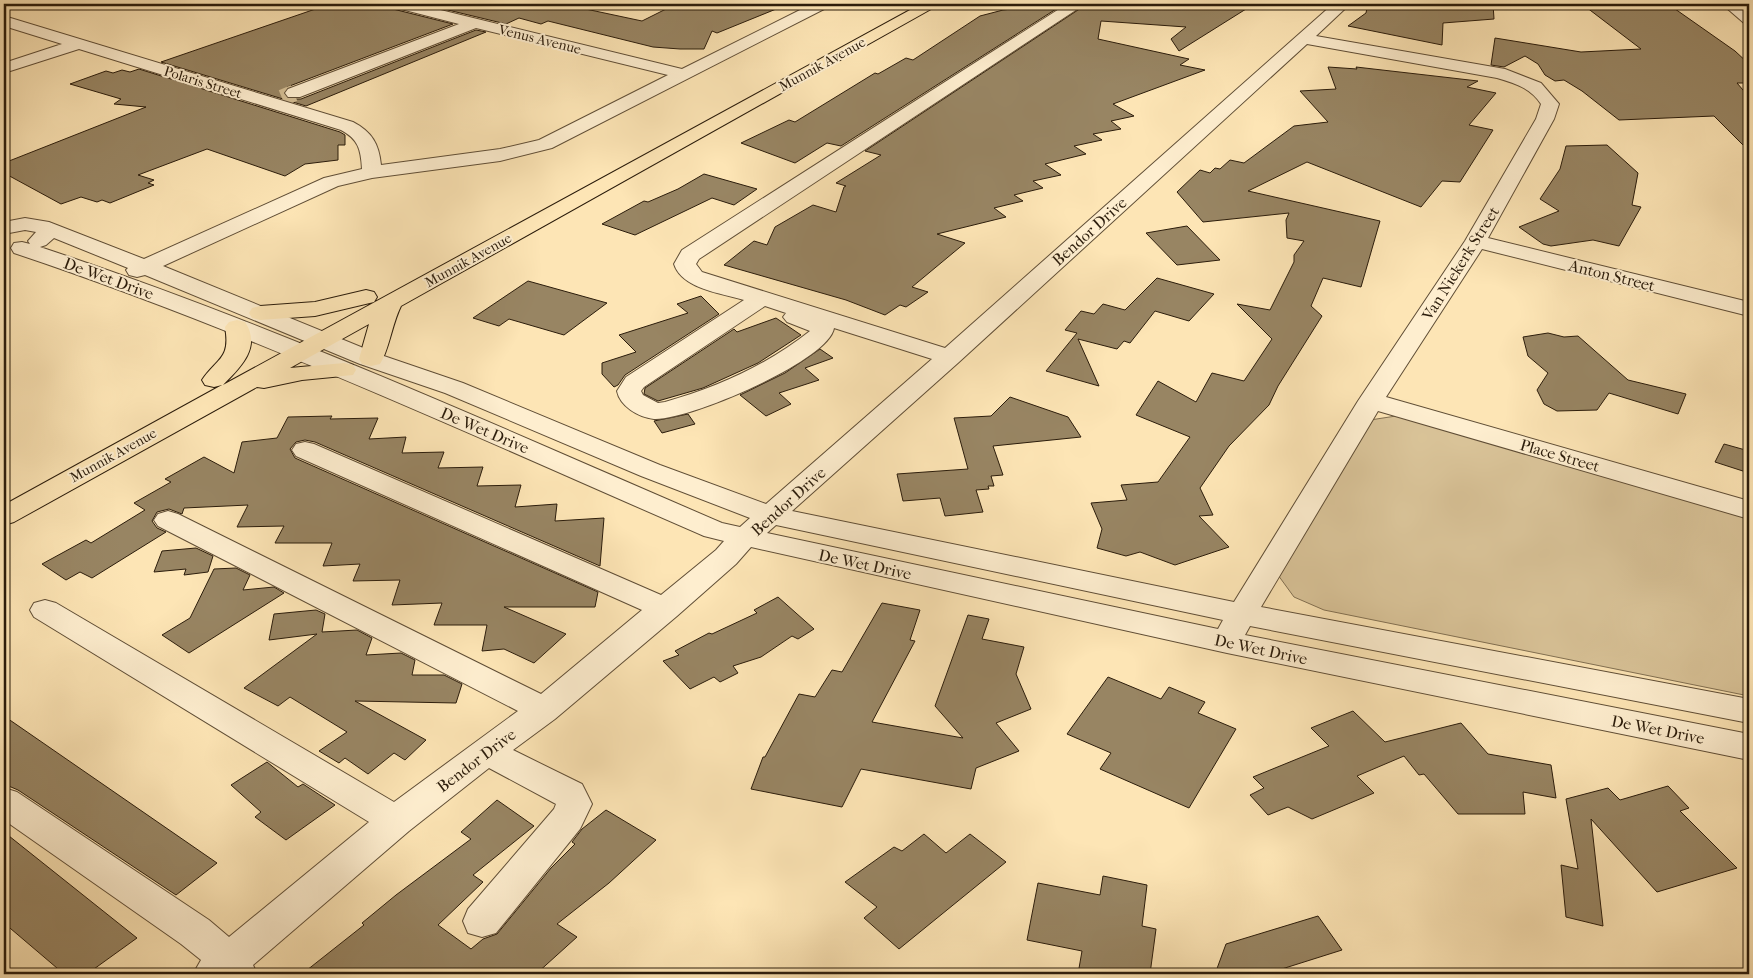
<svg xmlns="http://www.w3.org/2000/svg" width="1753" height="978" font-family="'IM FELL French Canon',serif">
<rect width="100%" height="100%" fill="#fde5b5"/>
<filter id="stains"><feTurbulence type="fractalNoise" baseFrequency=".004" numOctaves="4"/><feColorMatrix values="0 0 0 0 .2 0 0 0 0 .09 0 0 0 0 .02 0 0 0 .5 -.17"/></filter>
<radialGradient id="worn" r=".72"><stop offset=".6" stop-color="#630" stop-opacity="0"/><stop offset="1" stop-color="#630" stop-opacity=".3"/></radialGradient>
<!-- green -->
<path fill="#d9c398" stroke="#827052" d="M1396,416l16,3 337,99v178l-425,-86 -30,-13 -16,-22 92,-155z"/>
<!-- building -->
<path fill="#988563" stroke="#2b1c0b" d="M330,4h59l4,5 60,15 -166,63 -4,6 5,6h13l175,-69 10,2 -180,74 -145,-44z
M423,4h166l-8,4 61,13 34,-17 110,1 -69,28 -5,-2 -8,18h-24l-27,-2 -105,-26 -7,3 -22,-6 -13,6z
M1025,4l25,2v-2h14l-223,142 -14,-3 -32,20 -54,-20 48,-23 6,2 80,-49 3,1 28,-16 7,2 67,-44 23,-6 18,-2z
M1087,4h108l17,3 4,-3h38l-75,47 -8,-12 15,-12 -85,-6 -3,18 91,20 -9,6 25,5 -92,34 21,12 -23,5 10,8 -28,5 9,6 -28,6 12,8 -41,10 16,11 -28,6 10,7 -29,7 9,6 -29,7 12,9 -69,17 28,9 -53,44 16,5 -22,15 -6,-2 -15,10 -39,-15 -122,-35 30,-24 13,4 8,-18 38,-22 23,7 8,-25 2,-1 -10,-3 45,-28 -16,-4z
M1395,4h98l1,15 -51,4 -1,22 -94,-19 18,-13 1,-5 32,-1z
M1582,4h86l67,47 14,13v19h-12l12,14v54l-35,-35 -95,4 -37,-29 -18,-11 -9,1 -10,-6 -7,-11 -13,-8 -21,11 -13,-2 4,-27 86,14 60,-3z
M1328,67l29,2 -1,-2 122,14 -11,6 29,6 -27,32 24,5 -33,52 -18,-1 -21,26 -114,-45 -59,29 132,30 -19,66 -38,-9 -12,28 11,10 -44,70 -9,19 -40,41 -29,42 13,27 -14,1 30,31 -54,18 -35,-13 -14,4 -29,-8 5,-19 -11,-26 36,-3 -6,-15 37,-3 32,-45 -54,-22 22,-34 38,21 16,-29 32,8 28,-42 -35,-35 33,6 24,-48v-7l10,-14 -17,-3 -1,-18 3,-7 -86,9 -26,-30 23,-22 10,3 5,-5 5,1 10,-9 14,3 50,-37 34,-4 -28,-31 36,-2z
M139,69l201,63 5,3v10h-7v15l-33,4 -20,12 -78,-27 -69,26 16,5 -6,3 6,2 -44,18 -8,-3 -5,2 -16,-5 -20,7 -57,-31v-10l142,-56 -32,-3 7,-5 -51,-15 36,-13 7,2 9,-3 8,2z
M1607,145l31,28 -6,32 9,2 -22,39 -26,-6 -42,6 -8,-2 -24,-17 40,-16 -19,-12 20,-30 6,-23z
M704,174l53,15 -23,16 -22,-7 -77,37 -33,-11 42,-23 4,1 30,-13z
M1187,226l33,34 -43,5 -31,-32z
M1157,278l57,16 -25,27 -34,-10 -25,32 -6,-2 -7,8 -39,-10 21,47 -53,-15 31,-38 -12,-3 16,-19 13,3 9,-10 22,6z
M528,281l79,22 -43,32 -55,-16 -10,7 -26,-8z
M701,296l18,18 -94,61 -7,10 -4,2 -12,-13v-11l34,-11 -17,-17 69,-22 -11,-9z
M776,318l25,17 -43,28 -55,25 -45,13 -14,-7 1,-6 89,-59 3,3z
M1548,333l16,4 14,-1 50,44 58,14 -8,20 -69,-21 -12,17 -40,1 -13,-7 -7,-14 11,-17 -20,-17 -5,-19z
M820,349l13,9 -28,10 14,12 -40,13 12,11 -25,12 -26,-21 45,-22z
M1010,397l58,20 13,20 -88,9 10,29 -12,1 3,10h-6l1,3 -13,1 7,22 -38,4 -5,-18 -37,3 -6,-27 71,-5 -14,-51 37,-2z
M688,414l7,10 -33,9 -8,-12z
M332,416l-2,3 48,-1 -9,21 37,-2 -4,16 42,-1 -6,16 45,-1 -6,19 44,-1 -6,22 42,-3 -2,17 49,-3 -4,48 -285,-124 -10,-2 -9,2 -6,7 5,9 303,134 -3,15h-91l62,27 -32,29 -30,-14 -22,2 5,-26h-53l8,-22 -50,2 8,-25 -47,1 7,-17 -37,2 9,-23h-57l9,-17 -47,1 11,-22 -64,3 -2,6 -13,-5 -12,3 -5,9 5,7 9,4 -74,46 -12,-6 -14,8 -24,-16 44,-24 5,3 54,-33 -11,-7 37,-21 -6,-3 39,-22 30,16 8,-31 35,-4 11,-21z
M1724,444l25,7v22l-34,-11z
M196,548l17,8 -5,16 -24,3 2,-6 -32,3 8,-21z
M236,568l14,7 -7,15 31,-3 10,6 -95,60 -27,-18 28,-17 24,-49z
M778,597l36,32 -16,10 -6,-3 -31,21 -28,9 5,7 -18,9 -6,-5 -24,12 -27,-28 16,-6 -4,-4 34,-18 3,1 45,-21 -3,-3z
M882,603l38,7 -10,30 5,1 -43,81 91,16 -28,-32 33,-91 21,4 -7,20 42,8 -8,27 15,35 -35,14 23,28 -43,17 -5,21 -110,-20 -19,38 -91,-18 12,-32h2l34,-63 16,3 17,-27 10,2z
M316,610l9,4 -3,18 35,-2 15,8 -6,17 35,-2 14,7 -3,15h32l18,9 -6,19 -101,-2 71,39 -21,20 -11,-7 -26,21 -23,-16 -6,5 -20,-12 28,-19 -57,-35 -12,9 -34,-18 73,-54 -48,6 5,-26z
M1108,677l53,22 8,-12 36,15 -7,11 38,16 -47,79 -89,-39 11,-16 -44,-19z
M1353,711l32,31 76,-19 27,31 63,11 5,33 -33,-6 2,22h-67l-34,-40 -5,1 -15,-19 -47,20 17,17 -62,26 -24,-12 -20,8 -18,-20 14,-7 -11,-11 76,-31 -18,-18z
M4,716l213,147 -41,32 -158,-105 -14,-6z
M267,762l31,25 5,-3 32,21 -49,35 -31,-23 6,-5 -30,-27z
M1668,786l21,22 -9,3 57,57 -80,24 -66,-73 12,107 -37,-9 -5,-52 17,4 -12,-70 42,-11 12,12z
M497,800l37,26 -61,49 10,7 -45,43 33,24 12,-10 14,-5 54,-66 24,-24 -3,-2 10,-13 24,-19 50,30 -47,43 -52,41 20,13 -41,37h-234l62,-49 -2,-2 34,-28 75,-56 -10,-7z
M4,832l133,106 -50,36h-23l-60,-51z
M924,834l22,19 24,-19 36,28 -107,87 -35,-31 13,-11 -32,-25 49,-35 8,4z
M1103,876l44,9 -5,41 14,3 -6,45h-72l4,-23 -55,-11 11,-57 62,12z
M1318,916l24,34 -76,24h-51l11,-30z"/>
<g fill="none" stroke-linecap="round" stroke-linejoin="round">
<!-- minor-tunnel -->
<path stroke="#d3bd93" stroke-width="17" stroke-dasharray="17 9" stroke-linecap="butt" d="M282,98l12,-5"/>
<!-- minor casing -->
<g stroke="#604e36" stroke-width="2">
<path id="minor" d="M391,4h25l266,65 130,-65h18l-2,3 -276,141 -52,13 -128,17 -34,8 -175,80 215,88 85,29 197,82 106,39 166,-145 -98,-31c-5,33 -147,93 -180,91 -16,-2 -34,-13 -37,-28l9,-14 118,-77c-23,-7 -62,-11 -70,-36l8,-14 385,-246h18l-386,255 -3,5 6,8 243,76 388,-344h17l-34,32 189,33 36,14 18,21 -5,15 -66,119 261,64v14l-267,-67 -96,148 363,104v18l-371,-108 -117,196 488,92v24l-499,-97 -5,9 504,99v26l-522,-107 -476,-106 -15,17 -59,52 -122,103 -42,31 69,34 10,20 -12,25 -84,104 -14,4 -14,-4 -5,-12 5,-12 86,-100 2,-5 -67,-36 -80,63 -156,134 4,9h-64l8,-14 -20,-16 -177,-124v-32l13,4 192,128 20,17 140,-115 -335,-205 -4,-7 4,-7 11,-3 11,3 338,199 124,-91 -360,-185 -4,-6 4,-6 10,-3 10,3 363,180 101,-84 -346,-154 -4,-6 4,-6 9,-2 9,2 347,151 55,-45 8,-9 -20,-5c-228,-99 -454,-204 -690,-283l-3,-5 3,-5 8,-1 8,2 -2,-3 8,-9 -11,-2 -21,4v-12l21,-4 24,4 95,37 180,-81 38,-9c-1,-20 -4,-30 -21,-39l-262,-81 -75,24v-10l58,-19 -58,-18v-10l349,106c19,10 26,22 28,43l119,-16 39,-9 129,-65 -192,-47 -176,69h-12l-3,-4 3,-4 171,-65 -66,-17zM1307,44l190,34c17,5 34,10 44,26l-5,15 -71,122 -107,160 -124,201 -442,-91 167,-149zM54,238l74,30 -2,2 3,5 8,2 8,-2 215,89 85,29 196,83 109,42 -10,9 -18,-4c-225,-97 -449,-199 -682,-276l6,-2zM765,306l21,7 -3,4 4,5 23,9c-43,34 -92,56 -145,71l-7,1 -15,-8 -2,-4 3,-4zM776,525l447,95 -5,9 -451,-96z
M1722,4h16l11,9v12l-5,-2z"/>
</g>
<!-- major casing -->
<g stroke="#2b1c0b" stroke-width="2">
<path id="major" d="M921,4h19l-539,302c-9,18 -12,44 -21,58l-9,2 -9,-2 -3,-5 10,-35 -79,44 54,-5 9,2 3,5 -3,5 -51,5 -38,8 -7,-1 -243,135 -10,3v-20l218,-120 -8,2 -9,-2 -3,-5c15,-22 29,-21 23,-53l4,-5 8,-2 8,2c17,25 -5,46 -22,63z
M366,290l8,2 3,5 -3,5 -59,14 -55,4 -8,-2 -3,-5 3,-5 8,-2 55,-4z"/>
</g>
<!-- minor -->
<use href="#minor" fill="#feeecf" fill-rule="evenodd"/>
<!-- major -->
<use href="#major" fill="#fde5b5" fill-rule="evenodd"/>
</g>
<g text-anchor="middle" stroke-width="4" stroke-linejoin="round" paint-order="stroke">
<!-- far-street labels -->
<g font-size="14" fill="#2b1c0b" stroke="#feeecf">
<text transform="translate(540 39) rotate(14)" y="5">Venus Avenue</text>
<text transform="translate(822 64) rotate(-29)" y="5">Munnik Avenue</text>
<text transform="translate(203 82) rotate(17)" y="5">Polaris Street</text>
<text transform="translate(468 260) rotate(-29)" y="5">Munnik Avenue</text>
<text transform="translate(113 455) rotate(-29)" y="5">Munnik Avenue</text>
</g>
<!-- street labels -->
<g font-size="16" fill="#2b1c0b" stroke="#feeecf">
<text transform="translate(1089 231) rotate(-42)" y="6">Bendor Drive</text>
<text transform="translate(1460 263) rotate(-58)" y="6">Van Niekerk Street</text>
<text transform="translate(1612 275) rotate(14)" y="6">Anton Street</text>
<text transform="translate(109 278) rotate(20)" y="6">De Wet Drive</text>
<text transform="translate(485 430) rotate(23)" y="6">De Wet Drive</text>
<text transform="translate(1560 455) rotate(16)" y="6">Place Street</text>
<text transform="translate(788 501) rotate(-42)" y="6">Bendor Drive</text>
<text transform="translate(865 564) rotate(12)" y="6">De Wet Drive</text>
<text transform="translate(1261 649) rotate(12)" y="6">De Wet Drive</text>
<text transform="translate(1658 729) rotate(11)" y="6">De Wet Drive</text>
<text transform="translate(476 760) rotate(-37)" y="6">Bendor Drive</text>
</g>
</g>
<!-- margin -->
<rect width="1753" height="978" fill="none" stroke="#fde5b5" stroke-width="20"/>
<rect x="5" y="5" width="1743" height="968" fill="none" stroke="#2b1c0b" stroke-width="2.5"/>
<rect x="10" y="10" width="1733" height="958" fill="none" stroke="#2b1c0b"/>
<rect width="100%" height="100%" filter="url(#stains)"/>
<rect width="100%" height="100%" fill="url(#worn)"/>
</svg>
